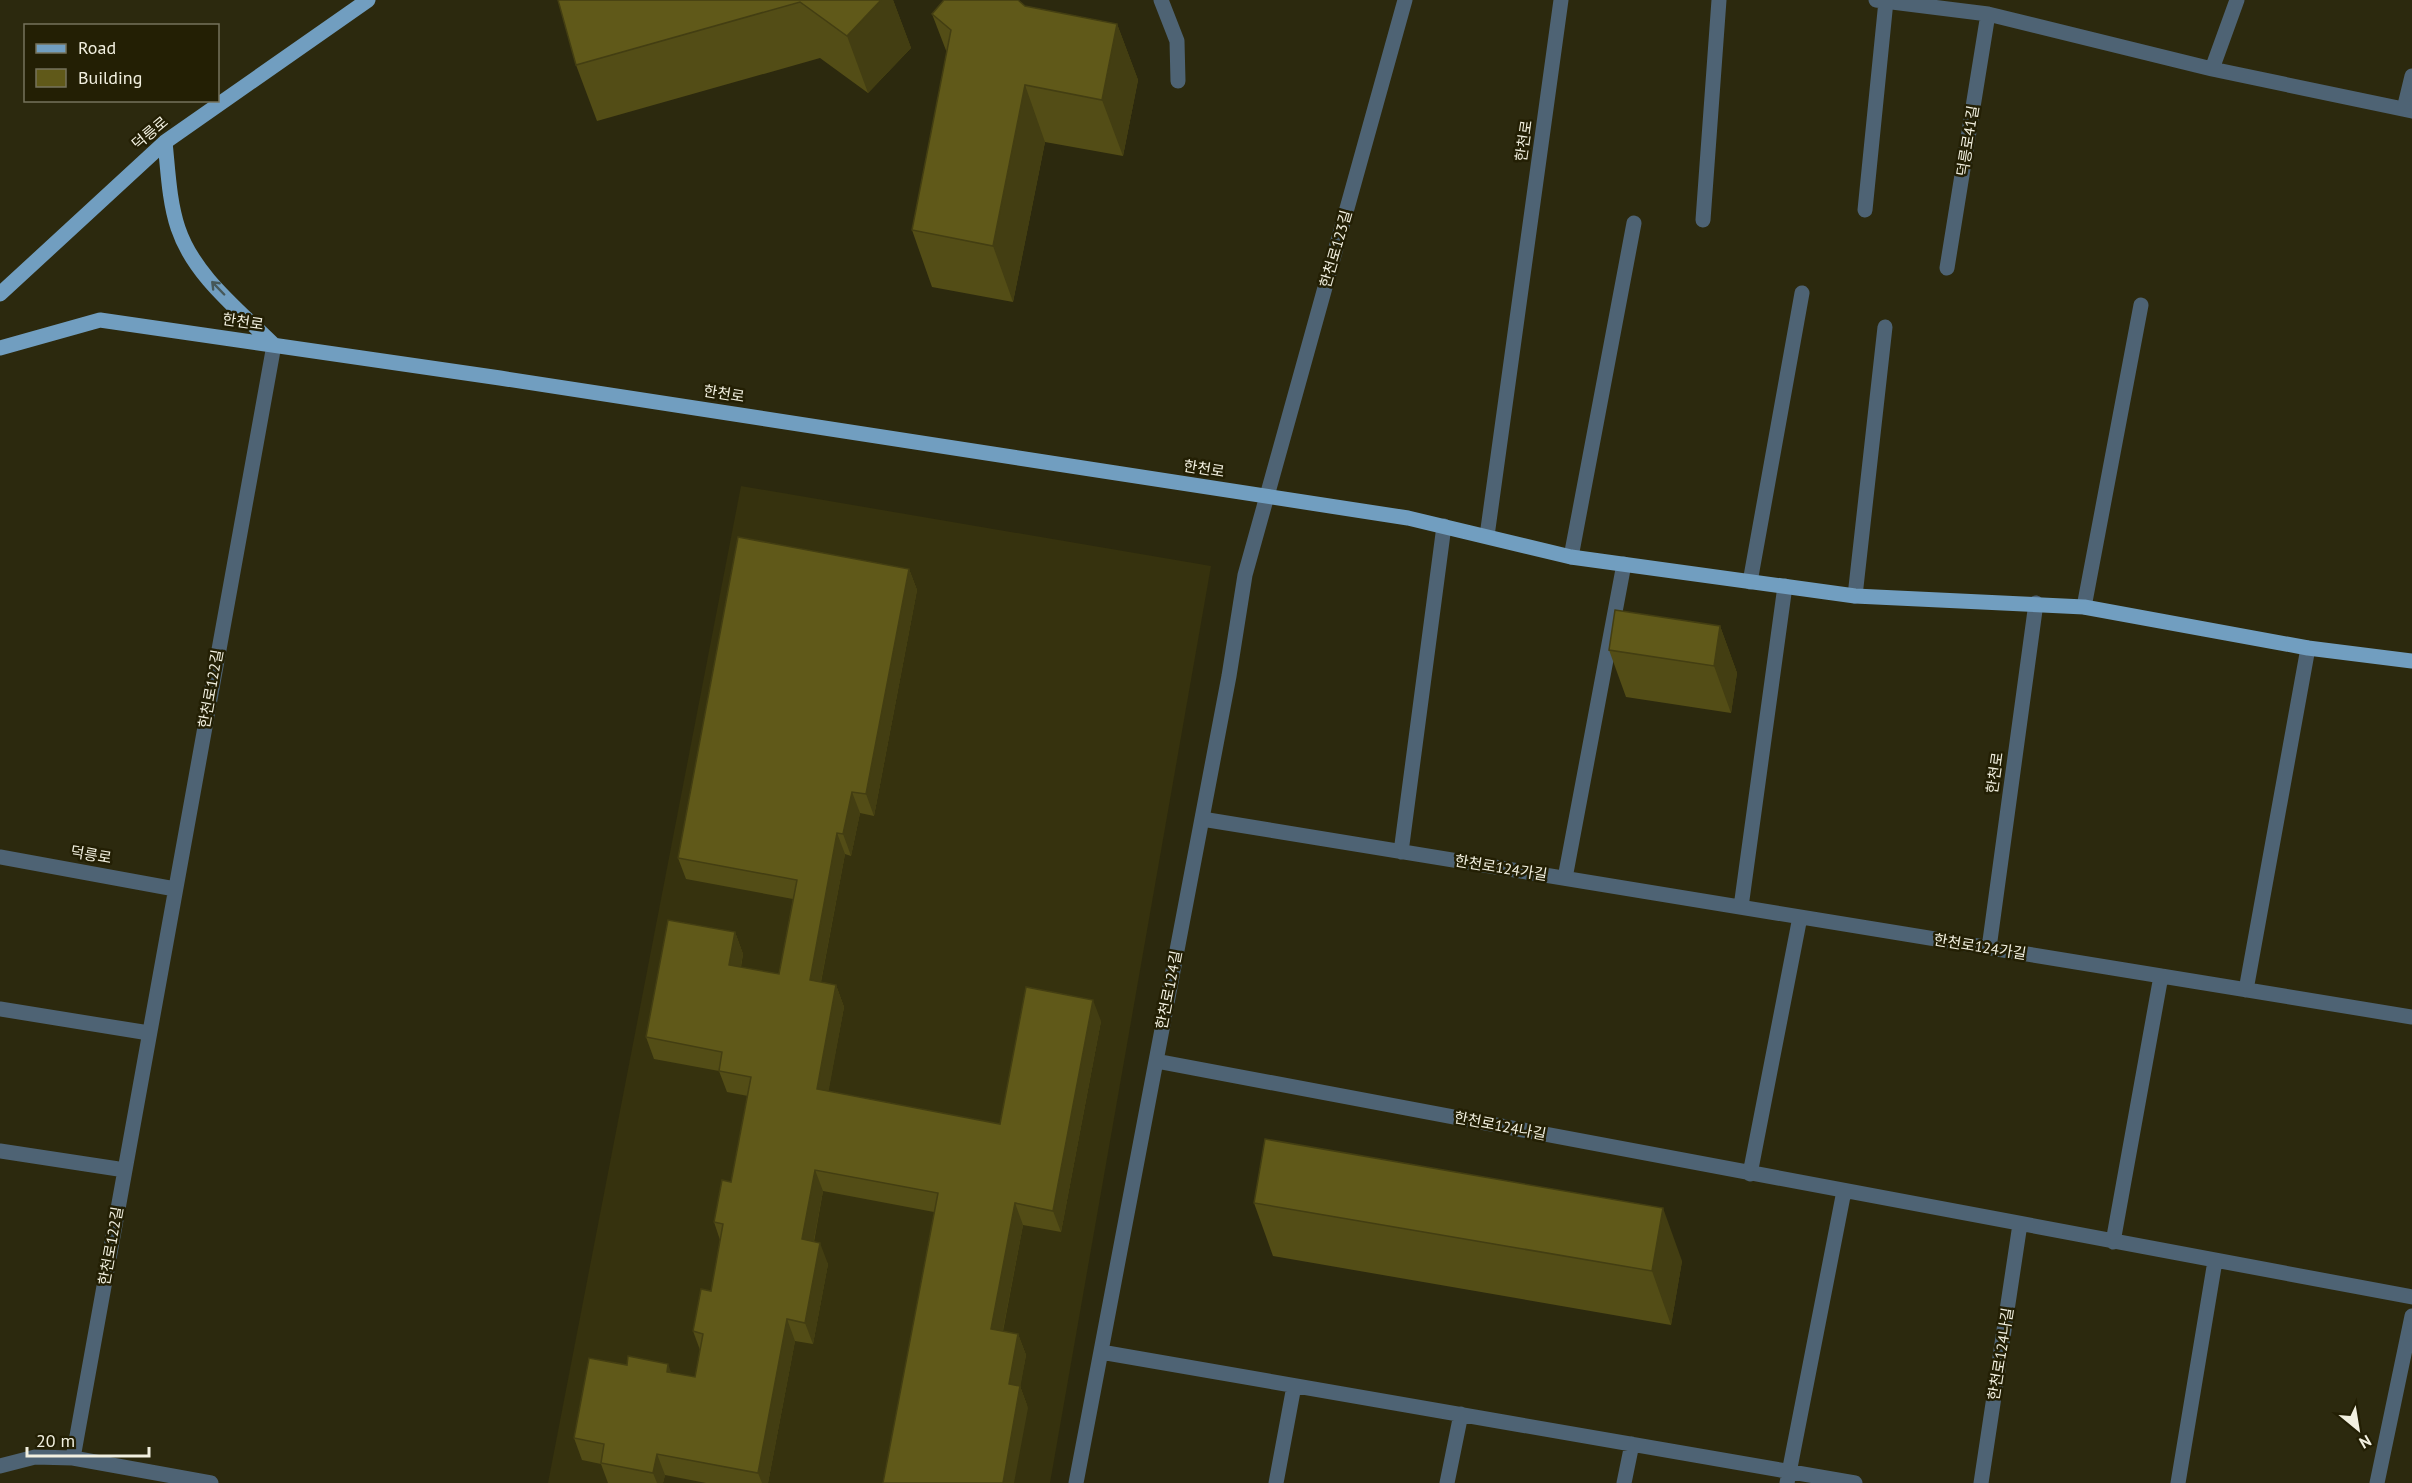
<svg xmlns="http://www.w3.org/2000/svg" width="2412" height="1483" font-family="'PT Sans','Noto Sans KR',sans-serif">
<rect width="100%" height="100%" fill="#2c290e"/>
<!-- built -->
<path fill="#36320e" d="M741,486l470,80 -161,917h-502z"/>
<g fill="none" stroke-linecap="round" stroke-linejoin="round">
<!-- minor -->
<path stroke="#4e6374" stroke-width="15" d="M1161,0l16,41 1,40
M1876,0l112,14 224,55 200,42
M2212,69l25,-69
M2404,109l8,-33
M1865,210l21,-209
M1703,220l16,-220
M1947,268l41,-254
M1487,536l74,-536
M1571,557l63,-334
M1750,582l52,-289
M1855,596l30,-269
M2084,607l57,-302
M1202,819l1210,198
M1401,852l43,-326
M0,857l175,32
M1565,878l59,-314
M1741,907l44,-321
M1989,948l47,-345
M2246,990l62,-342
M0,1009l149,24
M1156,1061l1256,236
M0,1151l125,19
M1750,1174l50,-257
M2113,1242l48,-266
M1101,1352l754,131
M73,1458l201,-1113
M0,1466l35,-9 38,1 138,25
M1076,1483l153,-807 16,-101 160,-575
M1276,1483l18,-97
M1447,1483l14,-69
M1624,1483l8,-39
M1787,1483l57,-292
M1981,1483l39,-259
M2178,1483l37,-222
M2377,1483l35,-167"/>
<!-- major -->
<path stroke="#719ec0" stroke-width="15" d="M165,142c3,28 4,59 13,86 16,48 61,82 96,117
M0,294l165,-152 203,-142
M0,348l100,-28 400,58 908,140 163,39 284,39 229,11 224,41 104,13"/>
</g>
<!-- wall -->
<path fill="#534d16" d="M558,0h335l18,48 -43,45 -48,-35 -223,63 -21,-56z
M1025,6l92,18 21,56 -15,76 -78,-14 -32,160 -81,-15 -20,-57 35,-177 -15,-39z
M909,569l8,21 -43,226 -14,-3 -9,43 -6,-2 -24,128 15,3 8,22 -16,85 172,32 101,-103 -40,211 -38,-7 -20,106 15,3 8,21 -6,31 8,22 -94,-196 -111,-21 -9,51 14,22 -15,80 -18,-3 -27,142h-62l-41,-8 -2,8h-55l-7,-19 -19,-4 -8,-22 97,-65 24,4 5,-27 -7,-19 18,-40 9,-51 -6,-18 17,-40 17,-86 -21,-4 -8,-21 -65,-12 -8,-22 89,-105 8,22 -2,13 38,7 14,-75 -107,-20 -8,-21z
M1720,626l17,47 -6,40 -105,-16 -17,-47z
M1254,1203l428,58 -11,64 -398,-69z"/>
<!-- shaded-wall -->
<path fill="#433e12" d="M881,0h12l18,48 -43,45 -21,-57z
M1117,24l21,56 -15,76 -21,-56z
M1025,85l20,57 -32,160 -20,-56z
M909,569l8,21 -43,226 -8,-22z
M1720,626l17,47 -6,40 -17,-47z
M852,792l8,21 -9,43 -8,-22z
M837,833l8,21 -28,148 -7,-22z
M735,932l8,22 -6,32 -8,-21z
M836,985l8,22 -19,104 -8,-22z
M1093,1000l8,21 -40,211 -8,-21z
M815,1170l8,21 -13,70 -8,-22z
M1015,1203l8,22 -24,125 -8,-21z
M1663,1208l19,53 -11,64 -19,-54z
M820,1243l8,21 -15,80 -8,-21z
M787,1319l8,22 -27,142h-6l-4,-10z
M1018,1334l8,21 -9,51 -8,-22z
M668,1364l8,21 -9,-13z
M1020,1386l8,22 -14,75h-11z
M657,1454l8,21 -2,8h-6l-4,-10z"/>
<!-- building -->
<path fill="#605919" stroke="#433e12" stroke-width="1.5" d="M558,0h323l-34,36 -47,-34 -224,63z
M944,0h74l7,6 92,18 -15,76 -77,-15 -32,161 -81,-16 39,-200 -19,-16z
M738,537l171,32 -43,225 -14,-2 -9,42 -6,-1 -27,147 26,5 -19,104 183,35 26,-137 67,13 -40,211 -38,-8 -24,126 27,5 -9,50 11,2 -17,97h-120l55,-290 -123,-23 -13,69 18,4 -15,80 -18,-4 -29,154 -101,-19 -4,19 -52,-10 3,-19 -30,-6 15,-80 38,7 1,-9 40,8 -1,8 28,5 8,-43 -10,-3 8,-42 10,2 12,-67 -9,-2 8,-42 9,2 20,-105 -32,-6 3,-19 -76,-15 22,-117 67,12 -6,33 50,9 18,-94 -119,-22z
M1615,610l105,16 -6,40 -105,-16z
M1265,1139l398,69 -11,63 -398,-68z"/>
<!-- one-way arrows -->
<defs><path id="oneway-shaft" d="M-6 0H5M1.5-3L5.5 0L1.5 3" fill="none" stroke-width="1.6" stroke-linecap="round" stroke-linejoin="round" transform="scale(1.5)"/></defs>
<use stroke="#465859" href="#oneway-shaft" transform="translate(218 288) rotate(-134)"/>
<g text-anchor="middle" stroke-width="5" stroke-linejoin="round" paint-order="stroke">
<!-- street labels -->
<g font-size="15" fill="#f2f0e0" stroke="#231f04">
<text transform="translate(150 133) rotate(-40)" y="5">덕릉로</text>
<text transform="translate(1524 141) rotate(-82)" y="5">한천로</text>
<text transform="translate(1968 141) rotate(-81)" y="5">덕릉로41길</text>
<text transform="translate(1336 249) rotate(-74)" y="5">한천로123길</text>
<text transform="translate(243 322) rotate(8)" y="5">한천로</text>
<text transform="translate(724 394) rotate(9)" y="5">한천로</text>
<text transform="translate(1204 469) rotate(9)" y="5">한천로</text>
<text transform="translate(211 689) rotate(-80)" y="5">한천로122길</text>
<text transform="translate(1995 773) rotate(-82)" y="5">한천로</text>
<text transform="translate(91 855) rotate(10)" y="5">덕릉로</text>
<text transform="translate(1501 868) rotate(9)" y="5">한천로124가길</text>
<text transform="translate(1980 947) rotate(9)" y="5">한천로124가길</text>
<text transform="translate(1169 990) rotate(-79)" y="5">한천로124길</text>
<text transform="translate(1500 1126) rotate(11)" y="5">한천로124나길</text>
<text transform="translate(111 1246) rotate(-80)" y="5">한천로122길</text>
<text transform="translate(2001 1354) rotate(-81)" y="5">한천로124나길</text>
</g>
</g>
<!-- legend -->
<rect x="24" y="24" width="195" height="78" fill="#231f04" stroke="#76735c" stroke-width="1.5"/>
<rect x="36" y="44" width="30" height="9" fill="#719ec0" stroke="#76735c" stroke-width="1.5"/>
<text x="78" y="54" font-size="18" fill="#f2f0e0">Road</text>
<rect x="36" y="69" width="30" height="18" fill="#605919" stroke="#76735c" stroke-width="1.5"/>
<text x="78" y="84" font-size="18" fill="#f2f0e0">Building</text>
<!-- north arrow -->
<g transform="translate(2358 1429) rotate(150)" stroke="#231f04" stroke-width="4.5" paint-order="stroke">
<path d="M0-4.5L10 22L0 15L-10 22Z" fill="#f2f0e0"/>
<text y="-9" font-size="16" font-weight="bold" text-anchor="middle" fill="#f2f0e0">N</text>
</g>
<!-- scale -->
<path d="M27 1447v9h122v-9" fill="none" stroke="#f2f0e0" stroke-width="3"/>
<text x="36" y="1447" font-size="18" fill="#f2f0e0" stroke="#231f04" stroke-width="4.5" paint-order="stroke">20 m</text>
</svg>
